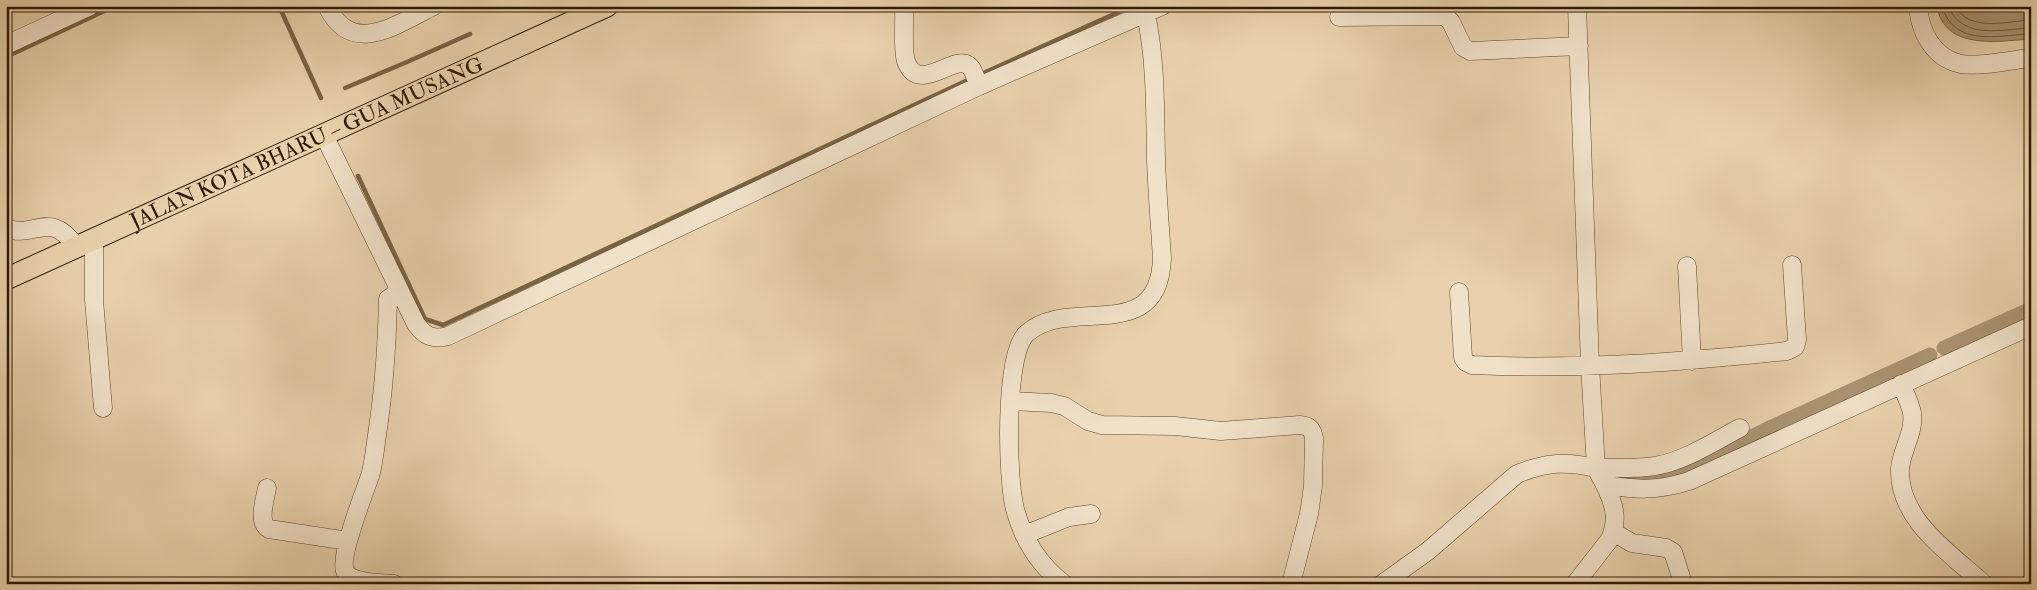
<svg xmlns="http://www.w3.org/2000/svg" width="2037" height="590" font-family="'IM FELL Double Pica',serif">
<rect width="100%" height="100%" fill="#e8d1ac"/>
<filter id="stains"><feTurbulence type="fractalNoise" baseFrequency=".004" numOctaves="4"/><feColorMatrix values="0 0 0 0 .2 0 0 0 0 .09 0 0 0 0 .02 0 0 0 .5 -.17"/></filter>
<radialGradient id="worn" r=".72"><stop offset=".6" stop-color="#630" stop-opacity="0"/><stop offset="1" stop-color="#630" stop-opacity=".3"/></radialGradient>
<!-- water -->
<path fill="#a99372" stroke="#786344" d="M1937,6h94v33c-32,2 -87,12 -94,-33z"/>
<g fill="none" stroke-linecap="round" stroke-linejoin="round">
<!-- shore -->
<path stroke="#6c5639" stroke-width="1" d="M1942,6c12,42 56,29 89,28
M1948,6c15,35 53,23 83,22
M1956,6c12,27 52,15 75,14"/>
<!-- stream -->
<path stroke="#786344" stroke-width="4.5" d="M279,6l42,92
M6,57l109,-51
M979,75l153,-69
M345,88l62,-26 63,-28
M358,176l67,143 18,6 529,-247"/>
<!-- canal -->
<path stroke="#a99372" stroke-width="15" d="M1944,348l87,-39
M1614,479l28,1 18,-2 27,-9 85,-42 158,-72"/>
<!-- minor casing -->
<g stroke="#5c482b" stroke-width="19">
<path id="minor" d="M327,6c25,52 70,18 107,0
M904,6c1,15 -2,43 2,55 12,34 46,-6 62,4 6,4 8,15 11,21
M1577,6l13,359 6,103c20,0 39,1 59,-2 30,-5 58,-24 85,-38
M1918,6c2,26 15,52 43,58 20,3 49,-4 70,-6
M1339,17l106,-1 6,6 12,25 7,4 109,-5
M6,45l84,-39
M324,135l92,189c9,12 16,16 32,12l531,-250 183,-80
M6,228c28,12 44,-20 70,19
M94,238v62l9,108
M1687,266l5,95
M1459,292l4,66 3,4 6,3c106,5 211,-3 315,-14l8,-4 2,-7 -5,-75
M1901,384c4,9 9,19 11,29 3,19 -11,38 -12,56 -2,51 51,85 84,115
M1010,401l41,2 13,3 24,15 14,4 73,1 46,5 79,-6c9,1 12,3 14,13l-1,48 -4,28 -18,70
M267,488c-2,12 -10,34 2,41l79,12
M1613,532l19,11 34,5 7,4 8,25
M1024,535l45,-18 22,-3
M394,584c-14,-2 -42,1 -49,-13 -6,-14 19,-78 25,-95 4,-13 5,-28 7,-41 7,-45 10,-91 11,-136l10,-7
M1064,584c-25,-19 -41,-45 -49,-75 -8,-30 -11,-153 11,-175 43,-40 133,14 136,-76 -2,-33 -5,-66 -6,-99 -1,-49 0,-97 -10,-145
M1382,584l46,-33 89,-77c30,-12 49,-13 79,-6l9,17c33,5 52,6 84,-4l342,-155
M1575,584l35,-45c9,-20 4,-35 -5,-54"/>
</g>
<!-- major casing -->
<g stroke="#2e1a00" stroke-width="23">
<g id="major">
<path id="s1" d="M6,279l601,-273"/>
</g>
</g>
<!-- minor -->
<use href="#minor" stroke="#f0e1c9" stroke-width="18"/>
<!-- major -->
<use href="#major" stroke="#e8d1ac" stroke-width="21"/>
</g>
<g text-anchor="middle" stroke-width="4.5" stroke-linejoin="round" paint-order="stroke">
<!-- street labels -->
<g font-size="21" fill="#2e1a00" stroke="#f0e1c9">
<text dy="7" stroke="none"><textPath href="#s1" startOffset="330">JALAN KOTA BHARU – GUA MUSANG</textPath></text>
</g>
</g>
<!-- margin -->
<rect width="2037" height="590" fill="none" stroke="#e8d1ac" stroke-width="25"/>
<rect x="8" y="8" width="2022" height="575" fill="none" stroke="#2e1a00" stroke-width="2.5"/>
<rect x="12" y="12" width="2012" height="565" fill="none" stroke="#2e1a00"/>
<rect width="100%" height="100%" filter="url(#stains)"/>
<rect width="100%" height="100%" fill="url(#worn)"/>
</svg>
